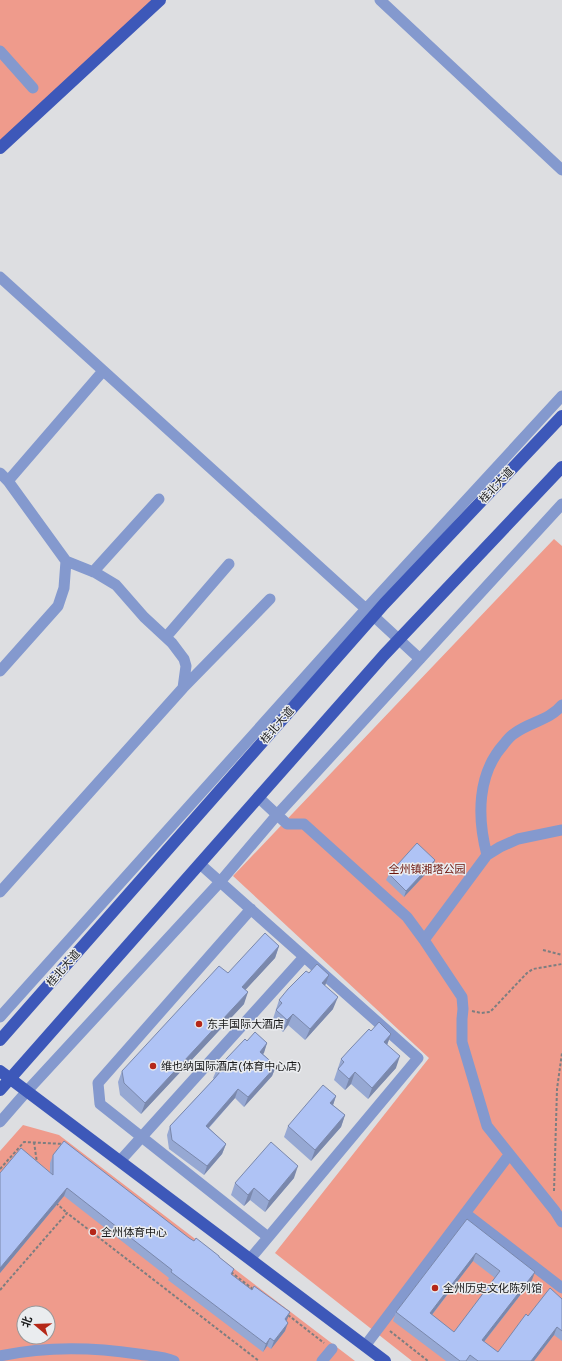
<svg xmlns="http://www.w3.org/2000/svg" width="562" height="1361" font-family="'Golos Text','Noto Sans SC',sans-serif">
<rect width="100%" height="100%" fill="#dddee1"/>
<!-- green -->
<path fill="#ef9b8c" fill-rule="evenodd" d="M0,0h160l-160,148z
M554,539l8,7v815h-150l-137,-108 154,-195 -196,-182z
M23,1125l36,10 296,226h-355v-210zM24,1313h24v24h-24z"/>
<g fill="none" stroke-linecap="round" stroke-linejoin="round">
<!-- path -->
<path stroke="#7d7e80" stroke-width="2" stroke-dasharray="3 2" stroke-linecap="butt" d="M543,950l19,5
M472,1011l9,2 9,-1 37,-39 6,-4 29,-5
M34,1142l3,21
M0,1169l24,-27 40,2
M554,1191l3,-102 5,-36
M56,1203l11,10
M231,1272l23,18
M0,1290l67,-77 192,148
M288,1315l36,28
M390,1331l38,30"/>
<!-- minor -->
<path stroke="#8499ce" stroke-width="11" d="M380,0l182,170
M0,51l33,37
M0,277l366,332 54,50
M0,473l8,8 58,80 -2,27 -6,18 -58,65
M8,481l95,-110
M93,572l66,-73
M166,637l63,-73
M183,688l87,-89
M258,797l29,27h17l103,93 17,23 63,-85 13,-8 18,-8 44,-9
M487,855c-10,-38 -10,-81 17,-111 3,-4 6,-8 11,-11 15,-11 35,-13 47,-28
M200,864l218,194 -168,201
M0,892l183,-204 3,-22 -2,-7 -12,-16 -28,-26 -28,-32 -20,-12 -30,-12
M251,909l-153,174 2,21 168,133
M424,940l38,57 1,12 -1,10v23l25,84 68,85 7,11
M0,1017l366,-408 196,-213
M0,1122l27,-31 193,-209 56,-66 286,-312
M120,1161l184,-204
M465,1213l97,75
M365,1346l144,-191
M0,1356c46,-10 92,-9 138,-2 12,2 25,2 36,7
M322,1361l10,-12"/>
<!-- major -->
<path stroke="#3d58b9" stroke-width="12" d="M0,148l160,-148
M0,1040l384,-436 178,-188
M0,1071l385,290
M0,1090l384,-435 178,-188"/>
</g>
<!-- wall -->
<path fill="#96a8d3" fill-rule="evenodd" d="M433,866l-29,31 -18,-17 3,-6z
M279,946l-4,12 -30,32 -1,14 -103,110 -21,-19 -2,-13 4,-11 106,-98z
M325,986l8,23 -28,31 -17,-15 -5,7 -11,-10 7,-22z
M371,1031l20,3 -4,11 9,23 -28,31 -17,-15 -6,6 -11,-10 7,-21z
M247,1041l20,2 -4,11 13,12 -4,10 -28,31 -9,-9 -26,30 17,16 -4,10 -18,21 -35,-26 -2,-14 3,-9 44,-47 -1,-1 4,-9z
M336,1096l-3,9 12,10 -4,12 -30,34 -27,-24 4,-11z
M53,1155l136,83 30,19 13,18 55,46 -2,10 -14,18 -4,-3 -4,6 -95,-72 1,-2 -105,-82 -64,77v-100l50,-1v-9z
M294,1178l-29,34 -15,-12 -6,6 -13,-11 4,-12z
M467,1219l65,61 -48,62 14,10 30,-36 34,-17v42l-8,-6 -20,26h-88l-53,-40 3,-9zM473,1261l22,17 -41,54 -22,-17z"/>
<!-- shaded-wall -->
<path fill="#7a88ac" d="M435,860l-2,6 -29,31 2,-6z
M279,946l-4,12 -37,40 4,-11z
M329,975l-4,11 -3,-3z
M248,992l-4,12 -103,110 4,-11z
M338,997l-5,12 -28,31 5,-11z
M293,1014l-5,11 -5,7 4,-12z
M391,1034l-4,11 -3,-3z
M267,1043l-3,10 -8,8 4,-9z
M400,1056l-4,12 -28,31 4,-11z
M276,1066l-4,10 -28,31 4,-10z
M355,1072l-4,12 -6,6 4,-11z
M238,1089l-3,9 -33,37 4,-9z
M336,1096l-4,12 -2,-5z
M345,1115l-4,12 -30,34 4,-11z
M226,1144l-4,10 -18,21 3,-9z
M298,1166l-4,12 -29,34 4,-11z
M67,1188l-3,8 -64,77v-5z
M254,1188l-4,12 -6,6 4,-11z
M476,1253l-3,8 -46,60 3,-8z
M535,1272l-3,8 -53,68 3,-8z
M290,1312l-3,8 -5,7 3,-8z
M288,1323l-3,8 -14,18 3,-8z
M557,1327l-3,8 -20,26h-3z
M270,1338l-3,8 -4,6 3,-8z"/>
<!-- building -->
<path fill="#afc3f5" stroke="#7a88ac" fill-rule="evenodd" d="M417,843l18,17 -29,31 -17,-17z
M265,933l14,13 -37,41 6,5 -103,111 -21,-20 -2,-12 97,-105 9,7z
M317,964l12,11 -7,8 16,14 -28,32 -17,-15 -6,6 -11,-10 6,-7 -3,-3 9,-11 18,-18 3,2z
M379,1022l12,12 -7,8 16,14 -28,32 -17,-16 -6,7 -11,-10 6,-7 -3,-3 10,-11 18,-19 2,2z
M255,1032l12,11 -7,9 16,14 -28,31 -10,-8 -32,37 20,18 -19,22 -35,-26 -2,-14 44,-47 6,-7 -3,-3 10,-11 18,-19 2,2z
M323,1085l13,11 -6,7 15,12 -30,35 -27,-24z
M64,1141l125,97 5,3 2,-3 23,18v1l15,12 -3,5 21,16 2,-4 36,26 -5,7 3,4 -14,18 -4,-3 -4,6 -95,-72 1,-2 -105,-82 -67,80v-95l21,-25 32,27v-20z
M271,1142l27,24 -29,35 -15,-13 -6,7 -13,-12z
M467,1219l68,53 -53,68 16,12 28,-38 2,2 22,-28 12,11v32l-5,-4 -26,34h-53l-8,-6 -4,6h-6l-64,-49zM476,1253l24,18 -46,61 -24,-19z"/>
<!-- markers -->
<g fill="#b52718" stroke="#eaecef" stroke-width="1.5">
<circle cx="199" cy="1024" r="4"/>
<circle cx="153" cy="1066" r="4"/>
<circle cx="93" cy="1232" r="4"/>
<circle cx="435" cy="1288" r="4"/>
</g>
<g text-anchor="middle" stroke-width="3" stroke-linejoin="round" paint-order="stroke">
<!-- street labels -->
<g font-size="11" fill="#191a1b" stroke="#eaecef">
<text transform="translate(496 485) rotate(-47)" y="4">桂北大道</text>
<text transform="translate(277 725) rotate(-49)" y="4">桂北大道</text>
<text transform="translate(63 968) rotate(-49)" y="4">桂北大道</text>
</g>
<!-- park labels -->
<g font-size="11" fill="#6b140b" stroke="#eaecef">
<text x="427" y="873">全州镇湘塔公园</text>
</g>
<!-- poi labels -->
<g font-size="11" fill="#191a1b" stroke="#eaecef" text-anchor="start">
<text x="207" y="1028">东丰国际大酒店</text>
<text x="161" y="1070">维也纳国际酒店(体育中心店)</text>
<text x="101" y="1236">全州体育中心</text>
<text x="443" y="1292">全州历史文化陈列馆</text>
</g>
</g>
<!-- north arrow -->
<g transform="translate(36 1325) rotate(289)"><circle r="19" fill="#eaecef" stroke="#96989a"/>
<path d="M0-3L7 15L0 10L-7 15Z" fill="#b52718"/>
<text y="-6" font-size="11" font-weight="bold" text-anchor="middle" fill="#191a1b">北</text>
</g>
</svg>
